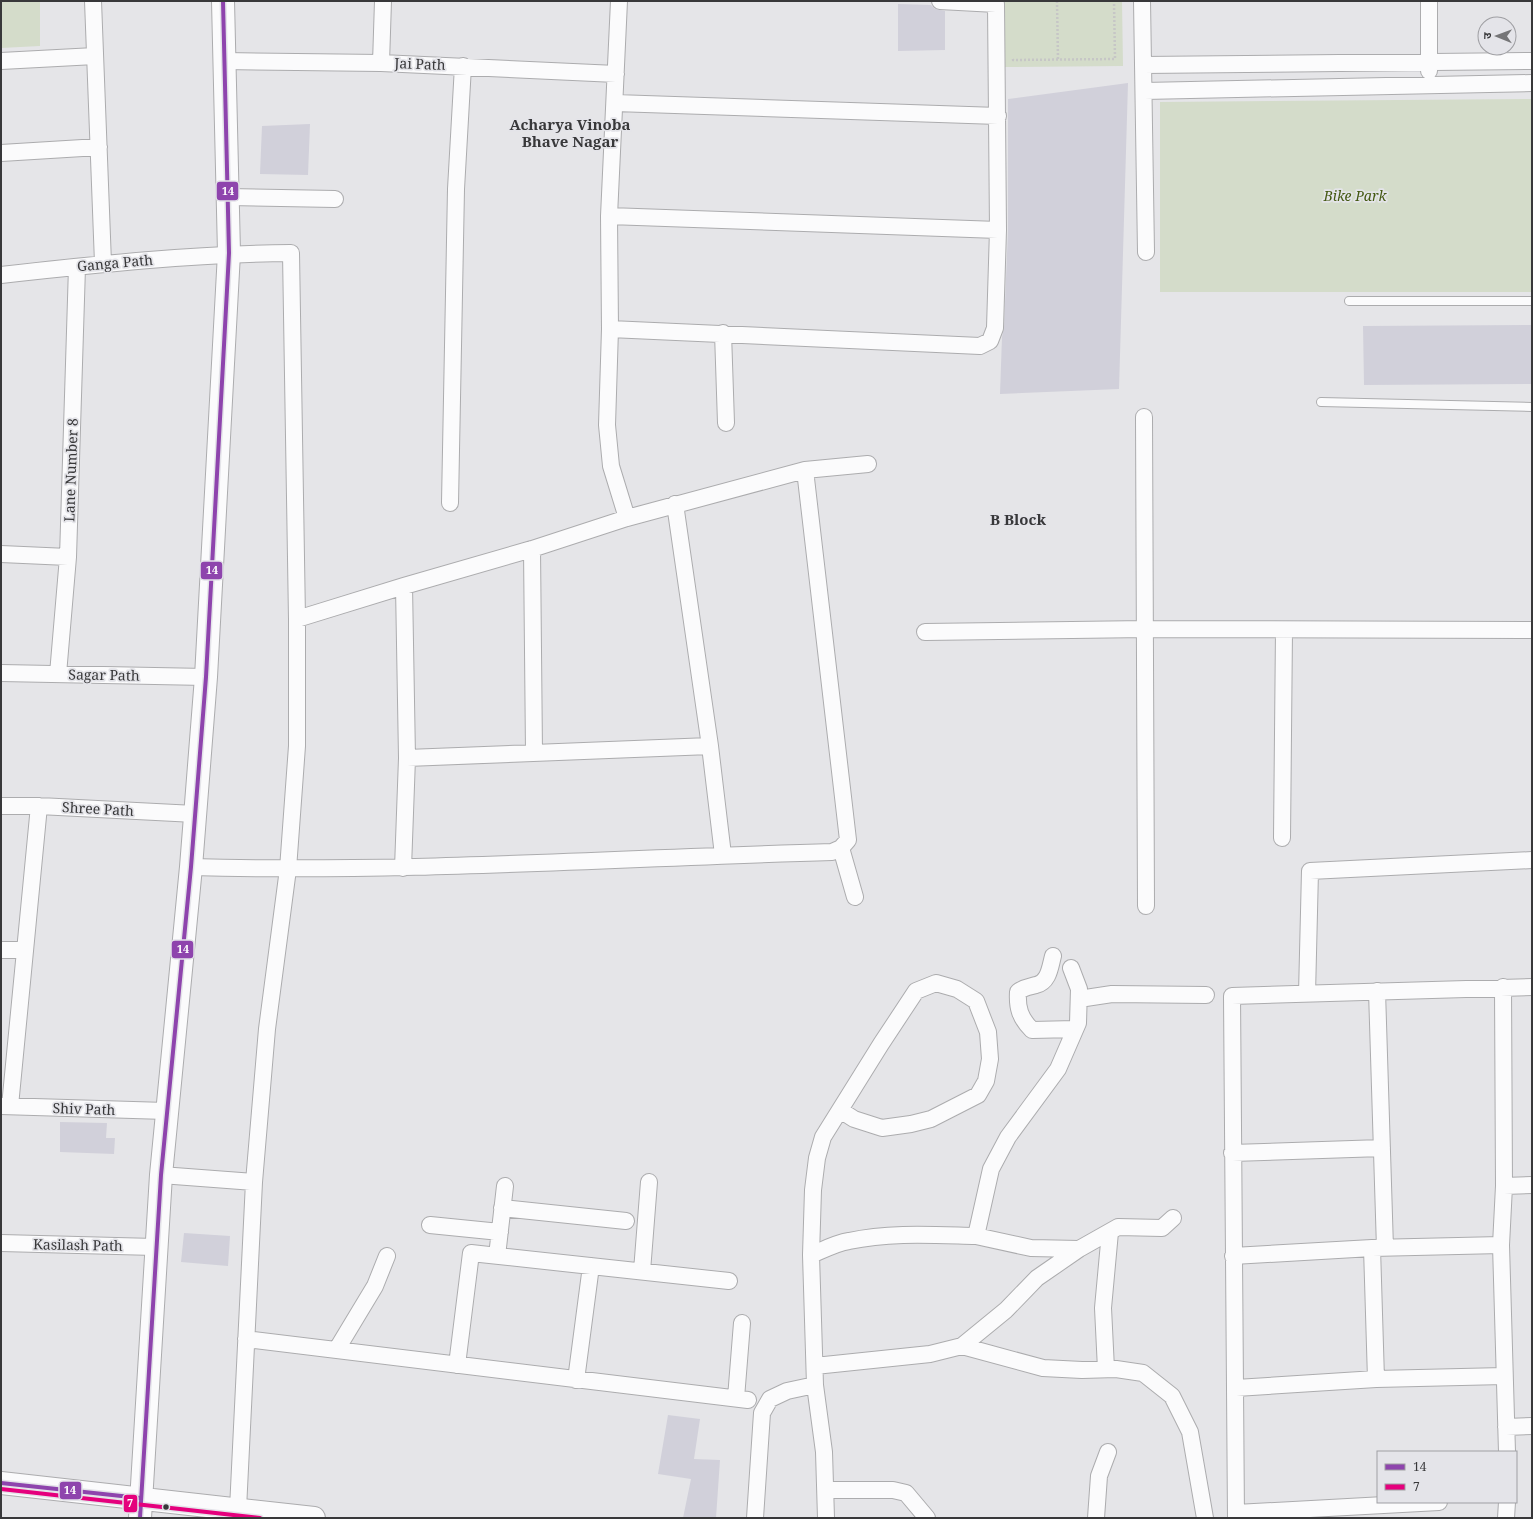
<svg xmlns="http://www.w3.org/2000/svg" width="1533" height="1519" font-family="'Noto Serif','Noto Sans Devanagari',serif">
<rect width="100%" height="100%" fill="#e5e5e8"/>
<!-- green -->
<path fill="#d4dcca" d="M1,1h39v45l-39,2z
M1003,1h119l1,65 -118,1z
M1532,99v193h-372v-190z"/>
<!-- building -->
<path fill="#d1d0da" d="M898,4l33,1 4,4 10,2v39l-47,1z
M1128,83l-9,306 -119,5 2,-57 2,-9 4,-98v-131z
M310,124l-2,51 -48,-1 2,-48z
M1532,325v59l-168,1 -1,-59z
M60,1122l47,1 -1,15h9l-1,16 -54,-2z
M184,1233l46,3 -2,30 -47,-4z
M668,1415l32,4 -6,40 26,1 -4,58h-33l8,-39 -33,-5z"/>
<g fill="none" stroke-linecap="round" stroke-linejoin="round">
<!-- lane casing -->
<g stroke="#acacae" stroke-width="10">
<path id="lane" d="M1349,301h183
M1321,402l211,5"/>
</g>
<!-- street casing -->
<g stroke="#acacae" stroke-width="18">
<path id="street" d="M93,1l10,262
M619,1l-10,215 1,113 -3,96 4,41 16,52
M1142,1l4,251
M1,61l94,-5
M224,61l157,2 235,11
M381,63l2,-62
M1143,65l389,-4
M1429,71v-70
M1144,91l388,-8
M615,103l383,13
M1,153l98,-6
M228,197l107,2
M609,216l389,14
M1,275c97,-11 193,-21 290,-22l6,366v127l-9,123 -21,160 -13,153 -16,327
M610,329l370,17 10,-5 5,-13 3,-98 -2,-226 -56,-3
M723,333l3,90
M1144,417l2,489
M805,470l63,-6
M450,503l6,-314 7,-123
M675,504l35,242 13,109
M532,549l2,204
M1,554l67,3
M925,632l221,-3 386,1
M1,673l205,4
M58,674l10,-117 9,-290
M407,758l303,-12
M1,806h38l156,8
M1282,838l2,-208
M841,848l14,49
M191,867c214,6 427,-9 641,-15l9,-4 7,-8 -43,-370 -178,48 -95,31 -128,37 -107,33
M403,868l4,-110 -3,-172
M1,950h24
M1053,956c-3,11 -4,26 -17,29 -7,2 -12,2 -18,7 -1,16 2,26 14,38l43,-1
M1503,987l1,199 -3,59 6,207
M1377,991l8,257
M1307,994l3,-123 222,-11
M1079,999l33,-5 94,1
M1,1106l165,5
M10,1106l29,-300
M1232,1153l150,-5
M161,1175l93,7
M1504,1186l28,-1
M502,1208l124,13
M430,1225l70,7
M976,1236l55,12 48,1
M1,1243l154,4
M1372,1248l4,131
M811,1255l2,-65 4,-32 6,-21 58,-93 35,-53 20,-8 21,6 19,12 12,31 2,27 -4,22 -8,14 -47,24 -20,5 -29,4 -28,-9 -14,-9
M497,1256l8,-70
M1233,1256l139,-8 129,-3
M642,1271l7,-89
M246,1339l502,61
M962,1346l44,-36 31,-32 42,-29 39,-22 44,1 11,-10
M337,1349l38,-63 12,-30
M457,1365l14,-112 258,28
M815,1366l115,-12 32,-8 81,22 39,2 34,-1 27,4 29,23 18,36 15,86
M1106,1369l-3,-61 7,-76
M576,1380l15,-114
M1236,1388l140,-9 128,-3
M736,1398l6,-75
M1506,1427l26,-1
M826,1490h67l13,3 21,25
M1236,1513l203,-11
M755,1518l7,-105 8,-14 17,-8 28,-6
M826,1518l-2,-66 -9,-67 -4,-130c12,-5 25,-12 38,-14 41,-9 85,-6 127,-5l15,-67 17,-32 50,-68 20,-46 1,-34 -8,-21
M1096,1518l3,-42 9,-24
M1236,1518l-4,-522 300,-9
M1506,1518l1,-16"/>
</g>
<!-- secondary casing -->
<g stroke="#acacae" stroke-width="24">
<path id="secondary" d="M1,1483l313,35
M140,1518l21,-343 30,-308 15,-190 23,-424 -6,-252"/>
</g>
<!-- path -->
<path stroke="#c6c6c6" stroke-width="2.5" stroke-dasharray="2 2" stroke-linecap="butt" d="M1057,1l1,59
M1013,59v1l102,-1 -1,-58"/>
<!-- lane -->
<use href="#lane" stroke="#fbfbfc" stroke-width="8"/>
<!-- street -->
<use href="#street" stroke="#fbfbfc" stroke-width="16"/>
<!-- secondary -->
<use href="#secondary" stroke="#fbfbfc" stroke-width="22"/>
<!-- bus-1 casing -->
<g stroke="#e4e4e9" stroke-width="7">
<path id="bus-1" d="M1,1483l139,15
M140,1518l21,-343 30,-308 15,-190 23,-424 -6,-252"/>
</g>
<!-- bus-2 casing -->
<g stroke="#e4e4e9" stroke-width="7">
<path id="bus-2" d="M1,1489l259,29"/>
</g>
<!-- bus-1 -->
<use href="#bus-1" stroke="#8e44ad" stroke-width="4"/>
<!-- bus-2 -->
<use href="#bus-2" stroke="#e5007d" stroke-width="4"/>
</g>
<!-- markers -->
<circle fill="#38383a" stroke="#e4e4e9" stroke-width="1.5" cx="166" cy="1507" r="3.5"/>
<g text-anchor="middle" stroke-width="3.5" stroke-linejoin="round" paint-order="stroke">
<!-- street labels -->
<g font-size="14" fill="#38383a" stroke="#e4e4e9">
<text transform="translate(420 64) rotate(2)" y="5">Jai Path</text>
<text transform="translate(115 263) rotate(-5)" y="5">Ganga Path</text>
<text transform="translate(71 470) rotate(-88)" y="5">Lane Number 8</text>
<text transform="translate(104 675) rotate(1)" y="5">Sagar Path</text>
<text transform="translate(98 809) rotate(3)" y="5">Shree Path</text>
<text transform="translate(84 1109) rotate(2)" y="5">Shiv Path</text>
<text transform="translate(78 1245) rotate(1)" y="5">Kasilash Path</text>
</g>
<!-- park labels -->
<g font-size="14" font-style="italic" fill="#445912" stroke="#e4e4e9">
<text x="1355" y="201">Bike Park</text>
</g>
<!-- neighbourhood labels -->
<g font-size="15" font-weight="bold" fill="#38383a" stroke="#e4e4e9">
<text x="570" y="130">Acharya Vinoba<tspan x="570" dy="17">Bhave Nagar</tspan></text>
<text x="1018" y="525">B Block</text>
</g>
</g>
<g stroke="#e4e4e9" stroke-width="1.5">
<rect x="216" y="181" width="23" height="20" rx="4" fill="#8e44ad"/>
<rect x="200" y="561" width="23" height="19" rx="4" fill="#8e44ad"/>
<rect x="171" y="940" width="23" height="19" rx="4" fill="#8e44ad"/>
<rect x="59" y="1481" width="23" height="19" rx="4" fill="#8e44ad"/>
<rect x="123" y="1494" width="15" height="19" rx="4" fill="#e5007d"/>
</g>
<g font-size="11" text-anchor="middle" font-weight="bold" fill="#fff">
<text x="228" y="195">14</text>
<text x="212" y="574">14</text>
<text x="183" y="953">14</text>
<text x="70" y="1494">14</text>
<text x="130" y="1507">7</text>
</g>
<!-- border -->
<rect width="1533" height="1519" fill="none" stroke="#38383a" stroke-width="4"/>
<!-- legend -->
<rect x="1377" y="1451" width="140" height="52" fill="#e4e4e9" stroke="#9f9fa3"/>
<rect x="1385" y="1464" width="20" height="6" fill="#8e44ad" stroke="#9f9fa3"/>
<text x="1413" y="1471" font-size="12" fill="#38383a">14</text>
<rect x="1385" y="1484" width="20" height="6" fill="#e5007d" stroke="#9f9fa3"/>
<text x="1413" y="1491" font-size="12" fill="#38383a">7</text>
<!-- north arrow -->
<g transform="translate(1497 36) rotate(271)"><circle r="19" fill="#e4e4e9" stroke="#9f9fa3"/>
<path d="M0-3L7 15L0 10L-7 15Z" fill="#757577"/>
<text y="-6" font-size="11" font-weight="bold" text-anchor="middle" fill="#38383a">उ</text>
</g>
</svg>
